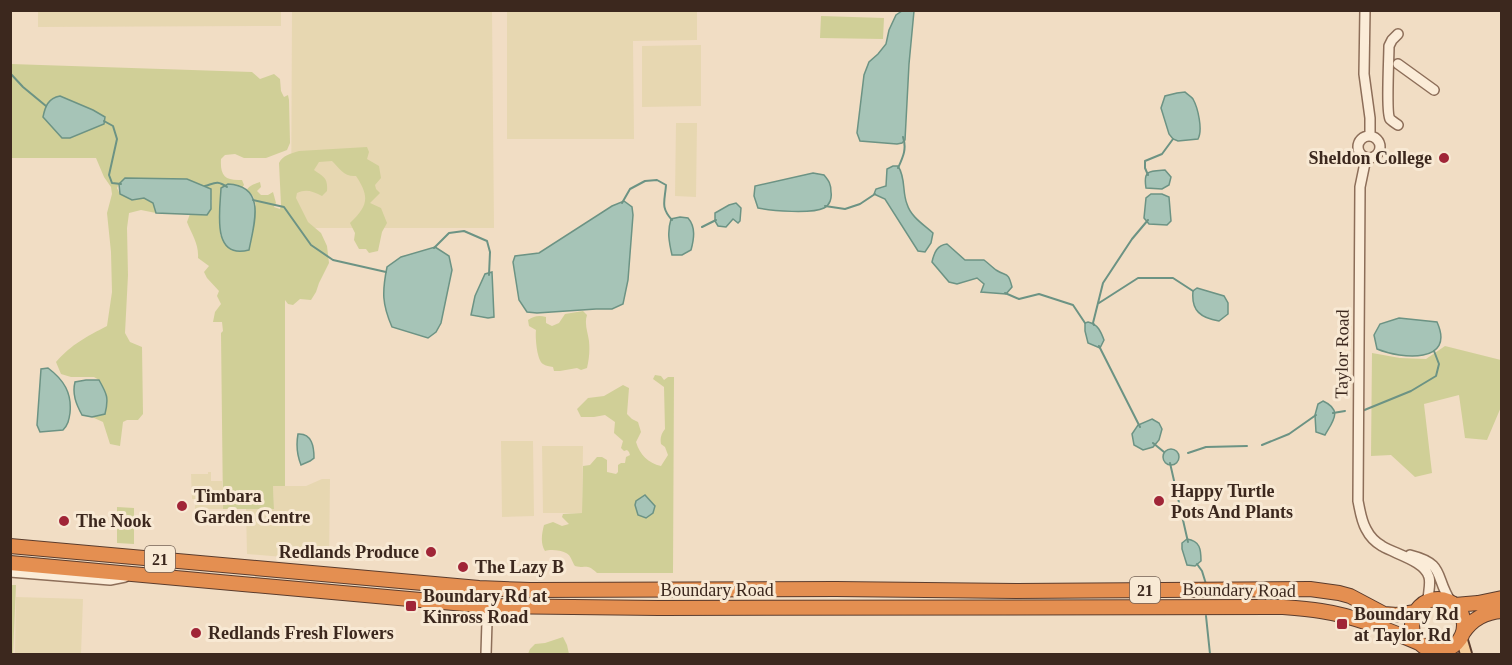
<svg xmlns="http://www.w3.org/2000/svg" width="1512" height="665" font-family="Georgia,serif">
<rect width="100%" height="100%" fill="#f1ddc4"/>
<!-- farmland -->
<path fill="#e7d7b1" d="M38,11h243v15l-243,1z
M292,11h200l2,217h-203z
M507,11h190v29l-64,1 1,98h-127z
M701,45v61l-59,1v-61z
M676,123h21l-1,74 -21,-1z
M501,441h32l1,75 -32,1z
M542,446h41l-1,67h-39z
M208,472h3v9h11l1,28h-21v4h-7v-14h-3l-1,-25h17z
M322,479h8l-1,82 -82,-7 -1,-45h28l-1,-23h33z
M16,597l67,2 -2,55h-66z"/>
<!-- green -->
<path fill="#d0cf97" d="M821,16l63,2 -1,21 -63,-1z
M11,64l241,8 8,7 14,-5 6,5 1,12 3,6 4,-2 1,5 1,43 -3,7 -21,8h-22l-9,-4 -10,1 -4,4c-1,17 4,22 21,21l2,5 -2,3c-8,-4 -13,-4 -21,1l-1,47 36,-31 -3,-9 -6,-6c2,-5 8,-6 13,-8l1,5 -4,4 4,4h7l5,-3 3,11 -2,4 6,2 1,-4 -2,-42c4,-8 11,-9 20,-12l68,-4 2,5 -2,7 12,7 2,12 -6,7 1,4 4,4 -10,10 11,5 6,15 -5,9 -4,19 -9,2 -3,-4h-7l-5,-9 1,-7 -5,-10c18,-17 20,-26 6,-47 -12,1 -16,-7 -24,-15l-13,1 -5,8c10,7 14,8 13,21l-5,5c-10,-5 -16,-7 -25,-3l-1,5 12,24 13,11 6,13 2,17 -10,20 -3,9 -5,8 -11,-1 -7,6 -5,-1 -3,-4v186h-12l1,23h-51l-2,-176 2,-2 -1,-9h-9l2,-10 6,-8 -4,-8 2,-5 -12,-13 -3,-6 5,-6 -11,-8c1,-14 -6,-23 -11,-36l3,-8 17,1 4,-6 1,-9 -93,-16 -2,4 3,6 24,4 9,5 3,10 -15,-3 -12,3 -2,15 1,47 -3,58 5,9 12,5 1,67 -5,6h-11l-4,2 -3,24 -10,-2 -7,-22 -11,-5 13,-3 -6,-34 -5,-3h-23l-10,-3 -5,-12c16,-18 30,-25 51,-36l5,-34 -1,-40 -4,-39 5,-19 -1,-7 -7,-10 -8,-19h-85z
M583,311l4,4c-3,9 1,18 2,26 1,10 0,18 -2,27l-6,2 -4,-2 -17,3h-6l-1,-4c-4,-1 -7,-1 -10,-3 -6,-3 -8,-27 -7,-34l-7,-4 -1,-6c6,-4 11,-5 18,-3v6l6,3 7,-3 6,-9z
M1445,346l56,14v47l-14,33 -22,-2 -6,-43 -35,9 8,69 -17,4 -24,-22 -20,1 1,-103 28,5 26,1z
M655,375l6,1 3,4 4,-3h6l-1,196h-76c-11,-10 -10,-4 -22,-7 -3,-4 -4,-11 -9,-13 -5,-3 -16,-4 -21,-2 -5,-8 -3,-18 -1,-26l9,-3 9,4 7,-2 -7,-7 1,-3 19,-1 1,-47 7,-1 7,-8h5l5,3v12l9,2 2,-2v-7l3,-2h4l1,-6 4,-2 -1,-3 -2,-2 -3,1 -3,-3 2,-7 -9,-8 1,-11 -10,-7 -11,2h-13l-4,-8 11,-11 16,-2 19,-11 6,3 -2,26 5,5 6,3 3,10 -5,10c4,13 12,21 25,24l7,-11 -3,-8 -4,-3c-1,-6 0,-10 4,-15l-1,-42 -11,-8z
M117,507l17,1v36l-17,-1z
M11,585h5l-3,69h-3z
M563,637l4,8 2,9h-41l2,-5 5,-5 10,-1z"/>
<!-- water -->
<path fill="#a6c4b7" stroke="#6c9384" stroke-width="1.5" d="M902,11h12l-5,53 -4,76 -3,3 -5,1 -37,-3 -3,-8 7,-58 5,-13 9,-8 8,-10 3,-14 7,-15z
M1185,92c3,3 6,4 8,7 5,9 10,31 5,40l-20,2 -5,-2 -4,-5 -8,-26 4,-12 12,-3z
M60,96l33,14 12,7 -1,7 -34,14h-8l-19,-21c2,-10 5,-19 17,-21z
M893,166h5c8,12 4,26 9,38 4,13 16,20 26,29l-2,10 -6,9 -7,-1 -33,-52 -11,-5 2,-5 10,-3 1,-17z
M1165,170l6,7 -2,8 -7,4 -16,-1c-3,-18 3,-17 19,-18z
M813,173l11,2c5,6 7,9 7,17 1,6 -1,13 -7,16 -12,6 -52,3 -66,0l-4,-12 1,-10z
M125,178l62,1 24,10v20l-4,6 -51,-2 -3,-10 -9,-5 -12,2 -12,-6 -1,-10z
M228,184c39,2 26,40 21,66 -38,10 -29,-39 -28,-62z
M1151,194h11l7,3 2,24 -4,4 -18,-1 -5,-6 2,-20z
M624,201l8,6 1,8 -5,65 -5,24 -11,5h-16l-59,4 -10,-1 -8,-12 -6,-38 2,-6 24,-3 73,-47z
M736,203l5,5 -1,13 -2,2 -5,-4 -7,8 -8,-1 -3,-5v-8l14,-8z
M680,217l8,1c8,9 6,21 3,32l-9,5h-10c-3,-13 -5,-23 -1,-36z
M947,244l18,16h19c4,3 8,7 12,10 11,7 12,1 16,17l-6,7 -25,-2 3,-8 -7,-6 -20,6 -8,-2 -17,-20c2,-9 5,-17 15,-18z
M435,247l14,9 3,14 -11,53 -5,9 -8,6 -36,-11c-10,-23 -10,-35 -5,-60l14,-10z
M492,272l2,45 -6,1 -17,-3 4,-19 10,-22z
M1197,288l27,8 4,7v11l-9,7c-18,-3 -28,-10 -26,-30z
M1399,318l38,4c19,42 -36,37 -60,27l-3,-14 6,-11z
M1088,322c10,2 13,10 16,18l-4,8 -12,-5 -3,-12v-8z
M48,368c16,12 24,25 22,45 -1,7 -2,12 -7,17l-23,2 -3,-7 4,-56z
M86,380h13c8,14 10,18 6,34l-13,3 -10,-2c-6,-11 -10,-21 -7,-33z
M1323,401c20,9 10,20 2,34l-9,-3 -1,-17 3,-11z
M1152,419l7,4 3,6 -3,11 -6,7 -10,3 -9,-5 -2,-11 6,-9z
M298,434c14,-1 16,13 16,24l-4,3 -9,4c-4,-10 -5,-20 -3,-31z
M1163 457a8 8 0 1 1 16 0a8 8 0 1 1-16 0Z
M645,495l10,11 -2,7 -7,5 -8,-3 -3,-10 1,-4z
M1187,539c13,2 14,10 14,22l-6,5 -8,-1 -5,-16v-6z"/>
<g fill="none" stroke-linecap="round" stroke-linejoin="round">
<!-- stream -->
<path stroke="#6c9384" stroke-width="2" d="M10,73l13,14 23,19
M104,121l9,5 4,13 -8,36 3,8 9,1
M898,168c5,-11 9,-19 5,-31
M1148,175l-3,-7v-7l17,-7 11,-15
M205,186c10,-3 12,-6 22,1
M253,200l31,7 27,38 22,15 53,12
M622,203l8,-14 15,-8 12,-1 9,5c-1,16 -6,22 6,35
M825,206l20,3 15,-5 15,-10
M702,227l14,-7
M434,248l15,-15 15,-2 23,10 3,11 -1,23
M1005,293l14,6 20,-5 34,11 12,18
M1099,303l39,-25h35l20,13
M1094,325l-1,-2 10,-40 29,-44 16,-19
M1099,346l41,81
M1362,411l49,-20 25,-15 3,-12 -5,-13
M1333,413l12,-2
M1153,443l11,9
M1262,445l27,-11 27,-19
M1188,453l18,-6 41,-1
M1170,463l18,79
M1197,564l5,7 4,13
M1206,616l4,38"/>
<!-- minor casing -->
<g stroke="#8d6e59" stroke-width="12">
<path id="minor" d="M1365,10l-1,64 6,44v18
M1398,64l36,26
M1398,125c-3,-2 -6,-4 -8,-6 -4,-6 -1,-62 -1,-73l3,-6 6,-6
M1358 147a11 11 0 1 1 22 0a11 11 0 1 1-22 0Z
M1366,158l-6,29 -2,314c2,9 3,19 8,28 3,6 9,13 16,17 13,8 43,15 47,31 2,7 -1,16 -1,24
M1410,555c36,9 24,21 41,47
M10,572l100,8 15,-3
M486,654l2,-66"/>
</g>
<!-- major casing -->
<g stroke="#5b3c2d" stroke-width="14">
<path id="major" d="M1461,637l5,17
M1439,651l3,3"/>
</g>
<!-- highway casing -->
<g stroke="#5b3c2d" stroke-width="16">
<path id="highway" d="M10,546l469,42 51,2 306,-1 180,2 294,-2 29,4 11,3 34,18 13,1 18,-3
M10,563l477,43 172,2 624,-1c13,1 26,2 38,4 34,5 67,19 98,32
M1412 625a26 26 0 1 1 52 0a26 26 0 1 1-52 0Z
M1455,605l23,-2 24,-5
M1463,633c9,-14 22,-21 39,-22"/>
</g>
<!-- minor -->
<use href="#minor" stroke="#fbecd8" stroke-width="9"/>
<!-- major -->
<use href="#major" stroke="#f6cd9a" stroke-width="10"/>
<!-- highway -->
<use href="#highway" stroke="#e48f51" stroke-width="14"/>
</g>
<!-- markers -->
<g fill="#a02537" stroke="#f8e9d4" stroke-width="2">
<circle cx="1444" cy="158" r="6"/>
<circle cx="1159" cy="501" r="6"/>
<circle cx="182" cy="506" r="6"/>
<circle cx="64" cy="521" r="6"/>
<circle cx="431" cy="552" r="6"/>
<circle cx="463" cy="567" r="6"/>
<rect x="405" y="600" width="12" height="12" rx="3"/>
<rect x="1336" y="618" width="12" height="12" rx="3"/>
<circle cx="196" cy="633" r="6"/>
</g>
<g text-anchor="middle" stroke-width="6" stroke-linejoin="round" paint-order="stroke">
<!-- shield labels -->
<g fill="#f8e9d4" stroke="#746255" stroke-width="1.5">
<rect x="145" y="546" width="30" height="26" rx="4.5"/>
<rect x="1130" y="577" width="30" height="26" rx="4.5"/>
</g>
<g font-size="16" font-weight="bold" fill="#3c281e">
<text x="160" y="565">21</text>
<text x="1145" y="596">21</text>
</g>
<!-- poi labels -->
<g font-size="18" font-weight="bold" fill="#3c281e" stroke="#f8e9d4" text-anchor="start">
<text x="1432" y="164" text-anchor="end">Sheldon College</text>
<text x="1171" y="497">Happy Turtle<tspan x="1171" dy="21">Pots And Plants</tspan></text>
<text x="194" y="502">Timbara<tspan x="194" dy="21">Garden Centre</tspan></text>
<text x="76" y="527">The Nook</text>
<text x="419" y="558" text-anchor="end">Redlands Produce</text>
<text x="475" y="573">The Lazy B</text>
<text x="423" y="602">Boundary Rd at<tspan x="423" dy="21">Kinross Road</tspan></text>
<text x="1354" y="620">Boundary Rd<tspan x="1354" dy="21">at Taylor Rd</tspan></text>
<text x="208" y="639">Redlands Fresh Flowers</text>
</g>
<!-- street labels -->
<g font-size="18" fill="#3c281e" stroke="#f8e9d4">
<text transform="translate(1342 354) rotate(-89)" y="6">Taylor Road</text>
<text x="717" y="596">Boundary Road</text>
<text transform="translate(1239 590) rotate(1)" y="6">Boundary Road</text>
</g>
</g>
<!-- border -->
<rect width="1512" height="665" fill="none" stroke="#3c281e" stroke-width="24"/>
</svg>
